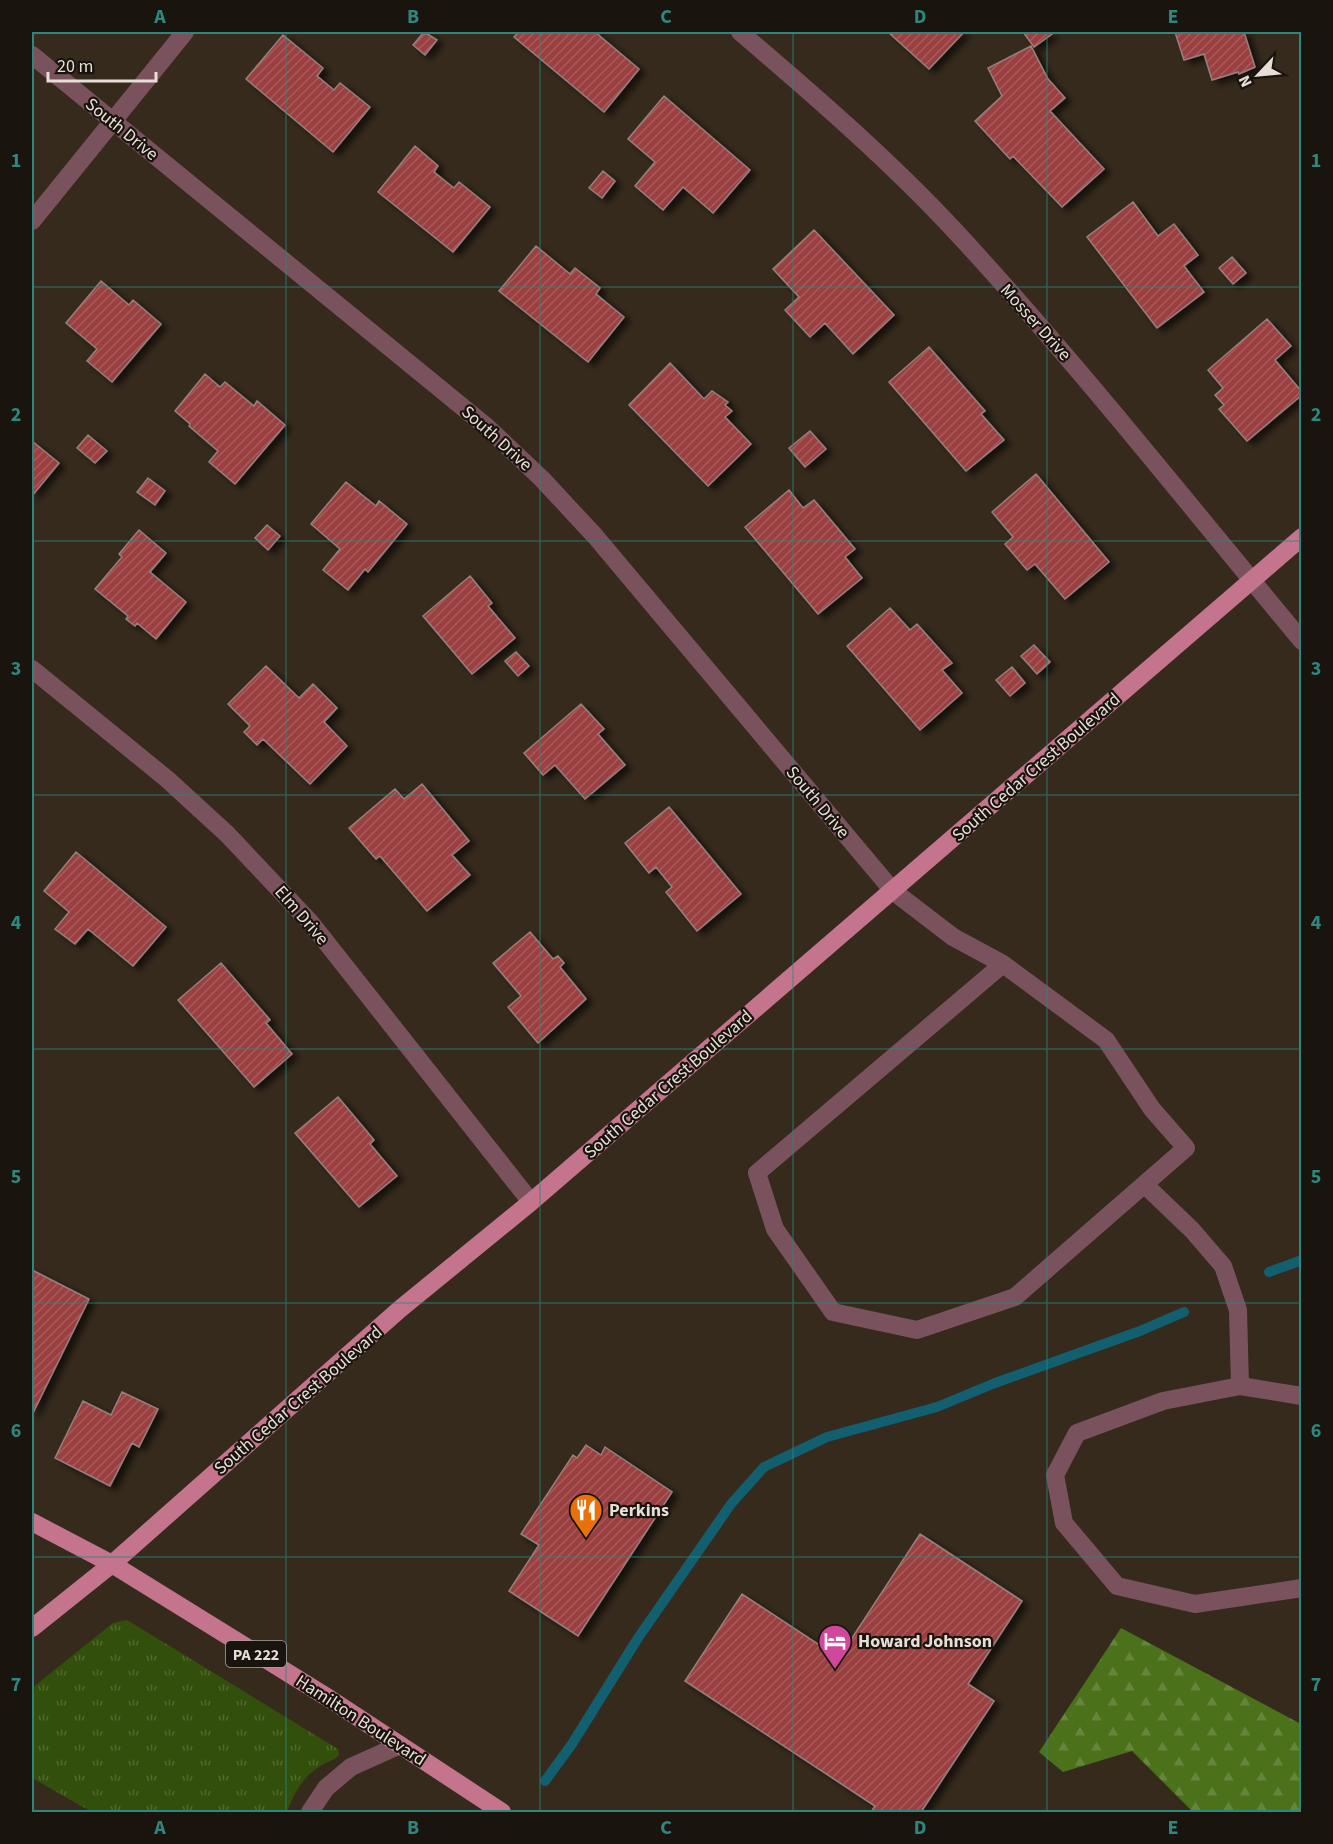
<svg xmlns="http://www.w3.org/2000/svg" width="1333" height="1844" font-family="'Source Sans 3',sans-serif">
<defs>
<pattern id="grass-tufts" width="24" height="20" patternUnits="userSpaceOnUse" patternTransform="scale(1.5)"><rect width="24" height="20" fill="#334f0c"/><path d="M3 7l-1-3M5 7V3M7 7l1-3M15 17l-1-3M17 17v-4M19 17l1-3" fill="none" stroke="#51682f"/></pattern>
<pattern id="forest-firs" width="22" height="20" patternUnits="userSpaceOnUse" patternTransform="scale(1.5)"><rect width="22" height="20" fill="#4b711a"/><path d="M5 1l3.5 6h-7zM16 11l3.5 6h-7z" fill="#65853b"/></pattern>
<pattern id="building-hatch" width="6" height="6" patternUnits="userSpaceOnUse" patternTransform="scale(1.5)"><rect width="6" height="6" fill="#9a3f40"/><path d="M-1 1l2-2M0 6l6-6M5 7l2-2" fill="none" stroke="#a85a5b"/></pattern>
<filter id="shadow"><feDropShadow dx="6" dy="4" stdDeviation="3" flood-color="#0009"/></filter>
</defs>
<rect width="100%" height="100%" fill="#362a1d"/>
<!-- grass -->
<path fill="url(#grass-tufts)" d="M127,1620l211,129 1,6c-5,6 -11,6 -17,10 -19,11 -28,28 -35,47h-195l-60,-34v-90l81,-65z"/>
<!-- forest -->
<path fill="url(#forest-firs)" d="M1121,1628l180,96v88h-110l-1,-3 -58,-58 -69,21 -24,-20z"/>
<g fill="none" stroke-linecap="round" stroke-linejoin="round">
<!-- stream -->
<path stroke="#125f6f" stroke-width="10" d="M1269,1272l33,-12
M545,1781l27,-37 66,-106 93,-134 33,-37 63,-30 110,-30 58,-24 145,-52 44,-19"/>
</g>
<!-- building -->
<path fill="url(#building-hatch)" stroke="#96807e" stroke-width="1.5" filter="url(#shadow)" d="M424,32l13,8 -12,15 -12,-10z
M519,32h76l44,37 -35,43 -90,-75z
M888,32h76l-35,37z
M1023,32h26l3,2 -18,13z
M1175,32h69l11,35 -16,7 -1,-2 -26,8 -8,-26 -20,6z
M283,35l40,33 -6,8 17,14 6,-7 30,24 -37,45 -87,-73z
M1031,46l17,33 17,19 -15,13 54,58 -42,38 -49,-51 -3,3 -35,-38 27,-25 -14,-28z
M664,96l86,74 -37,43 -30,-26 -20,23 -28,-24 20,-24 -27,-23z
M415,146l23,20 -4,6 20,16 5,-6 31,25 -37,45 -75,-60z
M603,171l12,10 -13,17 -13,-10z
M1133,202l25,34 16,-12 24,31 -14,11 20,26 -47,36 -70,-91z
M814,230l80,85 -41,39 -28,-31 -15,14 -25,-27 14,-13 -26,-28z
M536,246l34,28 5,-6 25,20 -4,6 28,23 -36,45 -89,-71z
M1232,257l14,16 -13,11 -14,-16z
M101,281l28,24 4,-5 28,24 -49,58 -25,-21 10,-12 -31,-26z
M1267,319l24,27 -16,14 27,32v3l-55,46 -28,-32 5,-4 -9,-10 8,-7 -15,-18z
M929,347l56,64 -4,3 23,26 -38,31 -77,-89z
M670,363l34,36 8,-8 16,11 -3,3 7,6 -7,6 26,27 -43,42 -79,-81z
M205,374l15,13 5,-5 29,24 3,-5 28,24 -50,59 -26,-22 9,-11 -29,-25 1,-2 -15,-13z
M810,431l16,18 -21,18 -16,-19z
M88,435l19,16 -12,12 -18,-15z
M32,441l27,22 -27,33z
M1036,474l73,88 -44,37 -30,-35 -8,6 -22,-26 8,-7 -21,-25z
M148,478l17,13 -10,14 -18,-13z
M346,482l30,24 3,-5 28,23 -39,48 -3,-3 -17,21 -25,-20 17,-21 -29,-25z
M789,490l14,18 11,-8 41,49 -10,8 17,21 -44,36 -73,-87z
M267,525l13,11 -12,14 -13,-12z
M139,530l27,23 -16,19 36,30 -30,37 -19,-16 -2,3 -9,-7 2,-3 -33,-27 27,-32 -3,-3z
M470,576l22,27 -4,3 27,32 -43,36 -49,-58z
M890,608l20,22 7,-6 35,39 -10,7 20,23 -42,37 -73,-84z
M1034,645l16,17 -13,12 -16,-18z
M516,652l13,14 -11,10 -13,-15z
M266,666l33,32 14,-14 24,24 -13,14 23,24 -37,38 -47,-45 -6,6 -13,-13 6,-6 -22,-22z
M1012,667l13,16 -15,13 -14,-16z
M581,704l23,25 -6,5 27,31 -40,34 -30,-34 -12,10 -19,-22z
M422,784l47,57 -17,14 18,20 -43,36 -47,-55 -4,3 -27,-31 46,-39 9,10z
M669,807l72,87 -44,37 -31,-39 6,-5 -16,-20 -7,6 -24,-30z
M76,852l90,75 -33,39 -45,-37 -13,15 -20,-15 14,-17 -25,-21z
M530,932l23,27 5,-3 6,7 -4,4 26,32 -48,44 -30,-36 13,-11 -28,-33z
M221,963l49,57 -4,3 26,31 -38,33 -76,-87z
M338,1097l36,43 -4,4 27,32 -38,31 -64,-74z
M32,1270l57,29 -57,116z
M122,1392l36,17 -19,38 -7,-4 -22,43 -55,-28 28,-57 28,14z
M586,1445l15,10 4,-8 67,45 -94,144 -69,-45 30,-46 -18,-11 52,-79 4,3z
M920,1534l102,67 -54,83 26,17 -73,111h-50l4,-6 -190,-125 57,-87 97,64z"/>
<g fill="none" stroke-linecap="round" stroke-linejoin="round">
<!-- minor -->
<path stroke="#79525d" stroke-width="18" d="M740,32c75,64 149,128 216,200 121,131 232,272 346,409
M32,55l455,372 55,52 53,57 298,355 60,46 50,27 103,76 46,69 34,39 -171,149 -98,33 -84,-18 -58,-83 -18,-56 246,-209
M32,221l153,-189
M32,669l135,110 60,55 84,89 220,279
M1145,1185l47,45 31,36 15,44 2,76 62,10
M1240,1386l-77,15 -86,32 -22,42 9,48 53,63 78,18 107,-16
M310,1812l16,-24 25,-21 49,-22"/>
<!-- major -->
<path stroke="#c4748d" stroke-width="18" d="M32,1522l80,42 218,135 172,113
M32,1628l80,-64 288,-255 131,-107 771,-665"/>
</g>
<!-- grid -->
<path fill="none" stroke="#2f867e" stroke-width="1.5" stroke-opacity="0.55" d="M286,32v1780M540,32v1780M793,32v1780M1047,32v1780M32,287h1270M32,541h1270M32,795h1270M32,1049h1270M32,1303h1270M32,1557h1270"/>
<!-- icons -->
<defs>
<g id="restaurant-pin" transform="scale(1.725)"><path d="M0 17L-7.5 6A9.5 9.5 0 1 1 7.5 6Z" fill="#e8710a" stroke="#19140e"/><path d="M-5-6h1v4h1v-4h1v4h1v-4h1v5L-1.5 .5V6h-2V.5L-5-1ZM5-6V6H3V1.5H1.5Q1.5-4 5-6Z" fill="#fff"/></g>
<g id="hotel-pin" transform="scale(1.725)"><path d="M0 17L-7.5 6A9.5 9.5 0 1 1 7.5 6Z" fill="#d1479c" stroke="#19140e"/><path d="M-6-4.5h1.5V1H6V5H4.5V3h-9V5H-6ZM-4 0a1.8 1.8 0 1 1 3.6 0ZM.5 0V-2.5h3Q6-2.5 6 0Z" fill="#fff"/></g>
</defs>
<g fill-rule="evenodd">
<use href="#restaurant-pin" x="586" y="1510"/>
<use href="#hotel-pin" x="835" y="1641"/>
</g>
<g text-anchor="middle" stroke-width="4.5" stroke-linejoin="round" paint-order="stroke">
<!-- shield labels -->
<rect fill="#19140e" stroke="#a9a29b" stroke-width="1.5" x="226" y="1641" width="60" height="26" rx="4.5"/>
<g font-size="16" font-weight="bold" fill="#e7dfd7">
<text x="256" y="1660">PA 222</text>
</g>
<!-- street labels -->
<g font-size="18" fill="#e7dfd7" stroke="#19140e">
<text transform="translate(122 129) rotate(39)" y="6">South Drive</text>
<text transform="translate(1036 322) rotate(48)" y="6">Mosser Drive</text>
<text transform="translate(497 438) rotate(42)" y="6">South Drive</text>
<text transform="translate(1036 767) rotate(-41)" y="6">South Cedar Crest Boulevard</text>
<text transform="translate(818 802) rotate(50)" y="6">South Drive</text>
<text transform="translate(302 915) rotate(49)" y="6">Elm Drive</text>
<text transform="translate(668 1084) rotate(-41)" y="6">South Cedar Crest Boulevard</text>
<text transform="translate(298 1400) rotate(-41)" y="6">South Cedar Crest Boulevard</text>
<text transform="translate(361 1720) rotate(33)" y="6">Hamilton Boulevard</text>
</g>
<!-- poi labels -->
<g font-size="18" font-weight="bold" fill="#e7dfd7" stroke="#19140e" text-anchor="start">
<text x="609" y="1516">Perkins</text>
<text x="858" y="1647">Howard Johnson</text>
</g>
</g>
<!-- border -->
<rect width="1333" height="1844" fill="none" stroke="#19140e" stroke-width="66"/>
<!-- north arrow -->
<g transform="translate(1258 75) rotate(244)" stroke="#19140e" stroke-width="4.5" paint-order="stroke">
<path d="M0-4.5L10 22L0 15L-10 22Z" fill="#e7dfd7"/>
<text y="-9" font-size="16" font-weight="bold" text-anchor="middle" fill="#e7dfd7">N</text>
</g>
<!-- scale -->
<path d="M48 72v9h108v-9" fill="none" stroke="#e7dfd7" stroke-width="3"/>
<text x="57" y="72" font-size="18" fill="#e7dfd7" stroke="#19140e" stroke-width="4.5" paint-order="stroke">20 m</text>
<rect x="33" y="33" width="1267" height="1778" fill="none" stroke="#2f867e" stroke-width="2"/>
<g font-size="20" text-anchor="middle" font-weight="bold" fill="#2f867e">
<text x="160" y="23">A</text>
<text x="413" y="23">B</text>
<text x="666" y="23">C</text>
<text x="920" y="23">D</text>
<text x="1173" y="23">E</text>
<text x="16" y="167">1</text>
<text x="1316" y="167">1</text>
<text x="16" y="421">2</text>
<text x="1316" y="421">2</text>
<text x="16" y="675">3</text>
<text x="1316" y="675">3</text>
<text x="16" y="929">4</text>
<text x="1316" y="929">4</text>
<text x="16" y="1183">5</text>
<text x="1316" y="1183">5</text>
<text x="16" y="1437">6</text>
<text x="1316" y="1437">6</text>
<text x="16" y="1691">7</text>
<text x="1316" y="1691">7</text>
<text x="160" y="1834">A</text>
<text x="413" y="1834">B</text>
<text x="666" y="1834">C</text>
<text x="920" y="1834">D</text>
<text x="1173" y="1834">E</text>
</g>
</svg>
